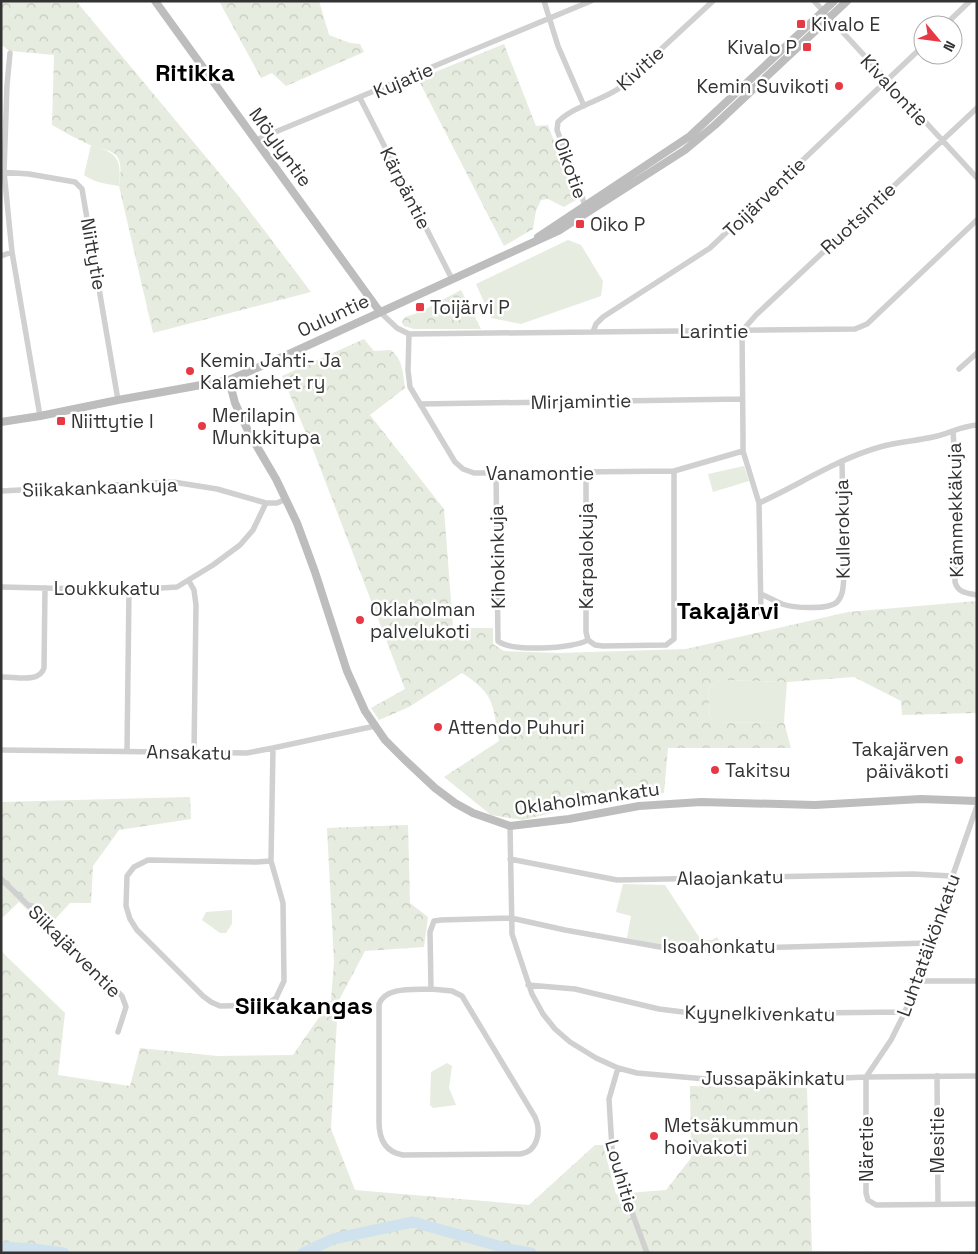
<svg xmlns="http://www.w3.org/2000/svg" width="978" height="1254" font-family="'Space Grotesk',sans-serif">
<defs>
<pattern id="forest-crowns" width="20" height="18" patternUnits="userSpaceOnUse" patternTransform="scale(1.25)"><rect width="20" height="18" fill="#e6ecdf"/><path d="M2 6a3 3 0 1 1 6 0M12 15a3 3 0 1 1 6 0" fill="none" stroke="#c6cbc0"/></pattern>
</defs>
<rect width="100%" height="100%" fill="#fff"/>
<!-- green -->
<path fill="#e6ecdf" d="M91,145c26,8 31,13 28,41 -12,-2 -24,-3 -35,-11z
M568,240l13,5 22,36 -2,15 -80,28 -30,-6 -15,-34z
M744,466l5,15 -36,11 -5,-18z
M719,680l68,2 -3,40 -68,1 -6,-5 -2,-29z
M623,884l42,1 36,55h11l5,-3 4,7 -25,3h-24l-45,-9 4,-22 -15,-4z
M232,910v14l-6,9h-6l-18,-13 4,-8z
M447,1063l5,3 -3,22 7,17 -23,3 -3,-3 1,-33z"/>
<!-- forest -->
<path fill="url(#forest-crowns)" d="M1,1h75l160,192 75,99 -158,41 -34,-147c1,-10 4,-23 -3,-31 -7,-6 -18,-7 -26,-10 -13,-6 -26,-13 -38,-20l2,-70 -43,-4 -10,-6z
M219,1h100l10,34 21,8 10,1 4,8 -78,34 -14,-13 -11,5z
M504,44l32,82 12,-1 28,75 -12,7 -16,-8 -7,1 -5,11 -3,18 -29,17 -86,-167z
M461,290l20,39h-67l-10,-3 -2,-4 3,-5 13,-4z
M364,339l10,12 17,-1c12,10 12,23 14,38l-35,27 74,94 9,119h40v16l11,7 54,2 128,-4 162,-37 129,-11v112l-75,2 -1,-14 -47,-24 -67,5 -68,-2 -11,9 2,29 6,5 68,-1 7,26h-123l-4,45 -55,6 -86,21 -32,-5 -47,-38 55,-36c-6,-36 -4,-47 -37,-68l-53,34 -30,13 -8,-12 34,-19 -91,-237 -32,-76z
M190,797l1,22 -72,11 -26,36 -2,37h-21l-23,25 -28,-26 -18,17v-117z
M408,825l2,78 18,14 -4,30 -59,4 -27,51 -7,127 24,61 174,15 66,-60h8l13,49 50,-4 25,-32 -1,-72 117,2 5,163h165v2h-976v-302l64,62 -7,62 72,11 10,-38 77,8 76,-1 38,-55 3,-38 -7,-134z"/>
<g fill="none" stroke-linecap="round" stroke-linejoin="round">
<!-- river -->
<path stroke="#cfe2ee" stroke-width="11" d="M1,1247l33,2 30,4
M303,1253l30,-14 80,-17 100,28 18,3"/>
<!-- street -->
<path stroke="#d0d0d0" stroke-width="5.5" d="M544,1l14,45 26,60
M814,1l163,177
M945,25l25,-24
M10,53l-3,32 -3,87 8,80 28,164
M360,98l92,181
M256,140l335,-139
M1,172l28,2 46,8 7,7 36,211
M586,208l-29,-78 1,-8c14,-15 42,-21 60,-33l95,-88
M1,256l11,-4
M380,312l17,16 12,6 446,-5 12,-5 110,-104
M593,332l3,-8 7,-7 107,-69 213,-202
M409,334l-1,36 2,17 45,75 8,7 11,4 200,-2 69,-20
M959,369l18,-16
M420,404l322,-5
M953,431l3,45 -1,106c3,11 12,11 22,13
M496,472l2,169c14,11 75,8 90,-1
M586,472v160l2,8
M1,491l172,-9 44,7 49,14h11l9,-4
M759,503c40,-18 78,-44 121,-56 17,-5 35,-6 53,-10 15,-3 28,-11 44,-12
M189,581l5,9 2,15 -2,147
M1,587l128,3 48,-3 36,-22 27,-20 13,-15 13,-27
M761,594c7,3 14,7 21,10 11,4 47,6 55,-2 7,-7 6,-17 7,-26l-2,-115
M776,601c-3,8 -6,13 -15,13l-2,-111 -16,-52v-14l-1,-106 14,-16 221,-207
M588,640l7,5 8,1 63,-1 8,-6v-168
M1,677c13,-1 38,7 43,-9l1,-80
M1,750l246,3 26,-5 102,-22
M127,751l2,-161
M977,806l-72,206 -14,28 -25,37v116l2,7 8,5 101,-1
M510,826l2,108 20,60 11,20 12,15 15,13 26,16 22,10 19,5 92,8h41l96,-4 111,-1
M510,859l107,21 296,-6 39,2
M271,861l-15,1 -108,-2 -14,7 -7,9 -1,30 4,13 7,11 66,66 8,6 9,4 42,-1 8,-3 6,-4 8,-17 -1,-78 -12,-42 2,-113
M1,879l121,117 4,11 -8,25
M916,981h61
M528,985l47,4 84,20 40,5 206,-2
M431,989l21,2 10,5 73,121c7,15 2,35 -15,37l-117,1c-18,-3 -24,-16 -24,-33v-118c7,-18 36,-14 52,-15l-1,-57 4,-11 7,-1 70,-2 54,12 112,20 251,-7
M618,1068l-9,31 3,50 11,39 24,65
M937,1076l1,128"/>
<!-- secondary -->
<path stroke="#bdbdbd" stroke-width="8" d="M155,1l225,311
M538,237l152,-101 144,-135
M229,380l6,23 14,30 27,46 21,44 18,49 32,99 18,40 20,29 19,19 31,29 20,15 18,10 37,13 59,-7 70,-13 62,-4 114,3 106,-6 56,2
M1,422l39,-6 78,-16 111,-20 60,-26 271,-124 125,-80 30,-25 132,-124"/>
</g>
<!-- markers -->
<g fill="#e63946" stroke="#fff" stroke-width="2">
<rect x="796" y="19" width="10" height="10" rx="2.5"/>
<rect x="802" y="42" width="10" height="10" rx="2.5"/>
<circle cx="839" cy="86" r="5"/>
<rect x="575" y="219" width="10" height="10" rx="2.5"/>
<rect x="415" y="302" width="10" height="10" rx="2.5"/>
<circle cx="190" cy="371" r="5"/>
<rect x="56" y="416" width="10" height="10" rx="2.5"/>
<circle cx="202" cy="426" r="5"/>
<circle cx="360" cy="620" r="5"/>
<circle cx="438" cy="727" r="5"/>
<circle cx="959" cy="760" r="5"/>
<circle cx="715" cy="770" r="5"/>
<circle cx="654" cy="1136" r="5"/>
</g>
<g text-anchor="middle" stroke-width="5" stroke-linejoin="round" paint-order="stroke">
<!-- poi labels -->
<g font-size="19" fill="#333" stroke="#fff" text-anchor="start">
<text x="811" y="31">Kivalo E</text>
<text x="797" y="54" text-anchor="end">Kivalo P</text>
<text x="829" y="93" text-anchor="end">Kemin Suvikoti</text>
<text x="590" y="231">Oiko P</text>
<text x="430" y="314">Toijärvi P</text>
<text x="200" y="367">Kemin Jahti- Ja<tspan x="200" dy="22">Kalamiehet ry</tspan></text>
<text x="212" y="422">Merilapin<tspan x="212" dy="22">Munkkitupa</tspan></text>
<text x="71" y="428">Niittytie I</text>
<text x="370" y="616">Oklaholman<tspan x="370" dy="22">palvelukoti</tspan></text>
<text x="448" y="734">Attendo Puhuri</text>
<text x="949" y="756" text-anchor="end">Takajärven<tspan x="949" dy="22">päiväkoti</tspan></text>
<text x="725" y="777">Takitsu</text>
<text x="664" y="1132">Metsäkummun<tspan x="664" dy="22">hoivakoti</tspan></text>
</g>
<!-- street labels -->
<g font-size="19" fill="#333" stroke="#fff">
<text transform="translate(640 68) rotate(-42)" y="7">Kivitie</text>
<text transform="translate(403 80) rotate(-23)" y="7">Kujatie</text>
<text transform="translate(895 90) rotate(47)" y="7">Kivalontie</text>
<text transform="translate(281 147) rotate(54)" y="7">Möylyntie</text>
<text transform="translate(571 168) rotate(70)" y="7">Oikotie</text>
<text transform="translate(406 188) rotate(63)" y="7">Kärpäntie</text>
<text transform="translate(764 197) rotate(-44)" y="7">Toijärventie</text>
<text transform="translate(858 218) rotate(-43)" y="7">Ruotsintie</text>
<text transform="translate(94 254) rotate(80)" y="7">Niittytie</text>
<text transform="translate(333 315) rotate(-25)" y="7">Ouluntie</text>
<text x="714" y="338">Larintie</text>
<text transform="translate(581 401) rotate(-1)" y="7">Mirjamintie</text>
<text x="540" y="480">Vanamontie</text>
<text transform="translate(100 487) rotate(-2)" y="7">Siikakankaankuja</text>
<text transform="translate(955 510) rotate(-91)" y="7">Kämmekkäkuja</text>
<text transform="translate(842 529) rotate(-91)" y="7">Kullerokuja</text>
<text transform="translate(586 556) rotate(-90)" y="7">Karpalokuja</text>
<text transform="translate(497 557) rotate(-91)" y="7">Kihokinkuja</text>
<text x="107" y="595">Loukkukatu</text>
<text transform="translate(189 752) rotate(1)" y="7">Ansakatu</text>
<text transform="translate(587 798) rotate(-8)" y="7">Oklaholmankatu</text>
<text transform="translate(730 877) rotate(-1)" y="7">Alaojankatu</text>
<text transform="translate(928 945) rotate(-70)" y="7">Luhtatäikönkatu</text>
<text x="719" y="953">Isoahonkatu</text>
<text transform="translate(75 951) rotate(45)" y="7">Siikajärventie</text>
<text transform="translate(760 1013) rotate(1)" y="7">Kyynelkivenkatu</text>
<text x="773" y="1085">Jussapäkinkatu</text>
<text transform="translate(937 1140) rotate(-90)" y="7">Mesitie</text>
<text transform="translate(866 1149) rotate(-90)" y="7">Näretie</text>
<text transform="translate(622 1176) rotate(74)" y="7">Louhitie</text>
</g>
<!-- district labels -->
<g font-size="24" font-weight="bold" fill="#000" stroke="#fff">
<text x="195" y="81">Ritikka</text>
<text x="728" y="619">Takajärvi</text>
<text x="304" y="1014">Siikakangas</text>
</g>
</g>
<!-- border -->
<rect width="978" height="1254" fill="none" stroke="#333333" stroke-width="5"/>
<!-- north arrow -->
<g transform="translate(938 40) rotate(119)"><circle r="24" fill="#ffffff" stroke="#adadad"/>
<path d="M0-4L9 19L0 12L-9 19Z" fill="#e63946"/>
<text y="-8" font-size="14" font-weight="bold" text-anchor="middle" fill="#333333">N</text>
</g>
</svg>
